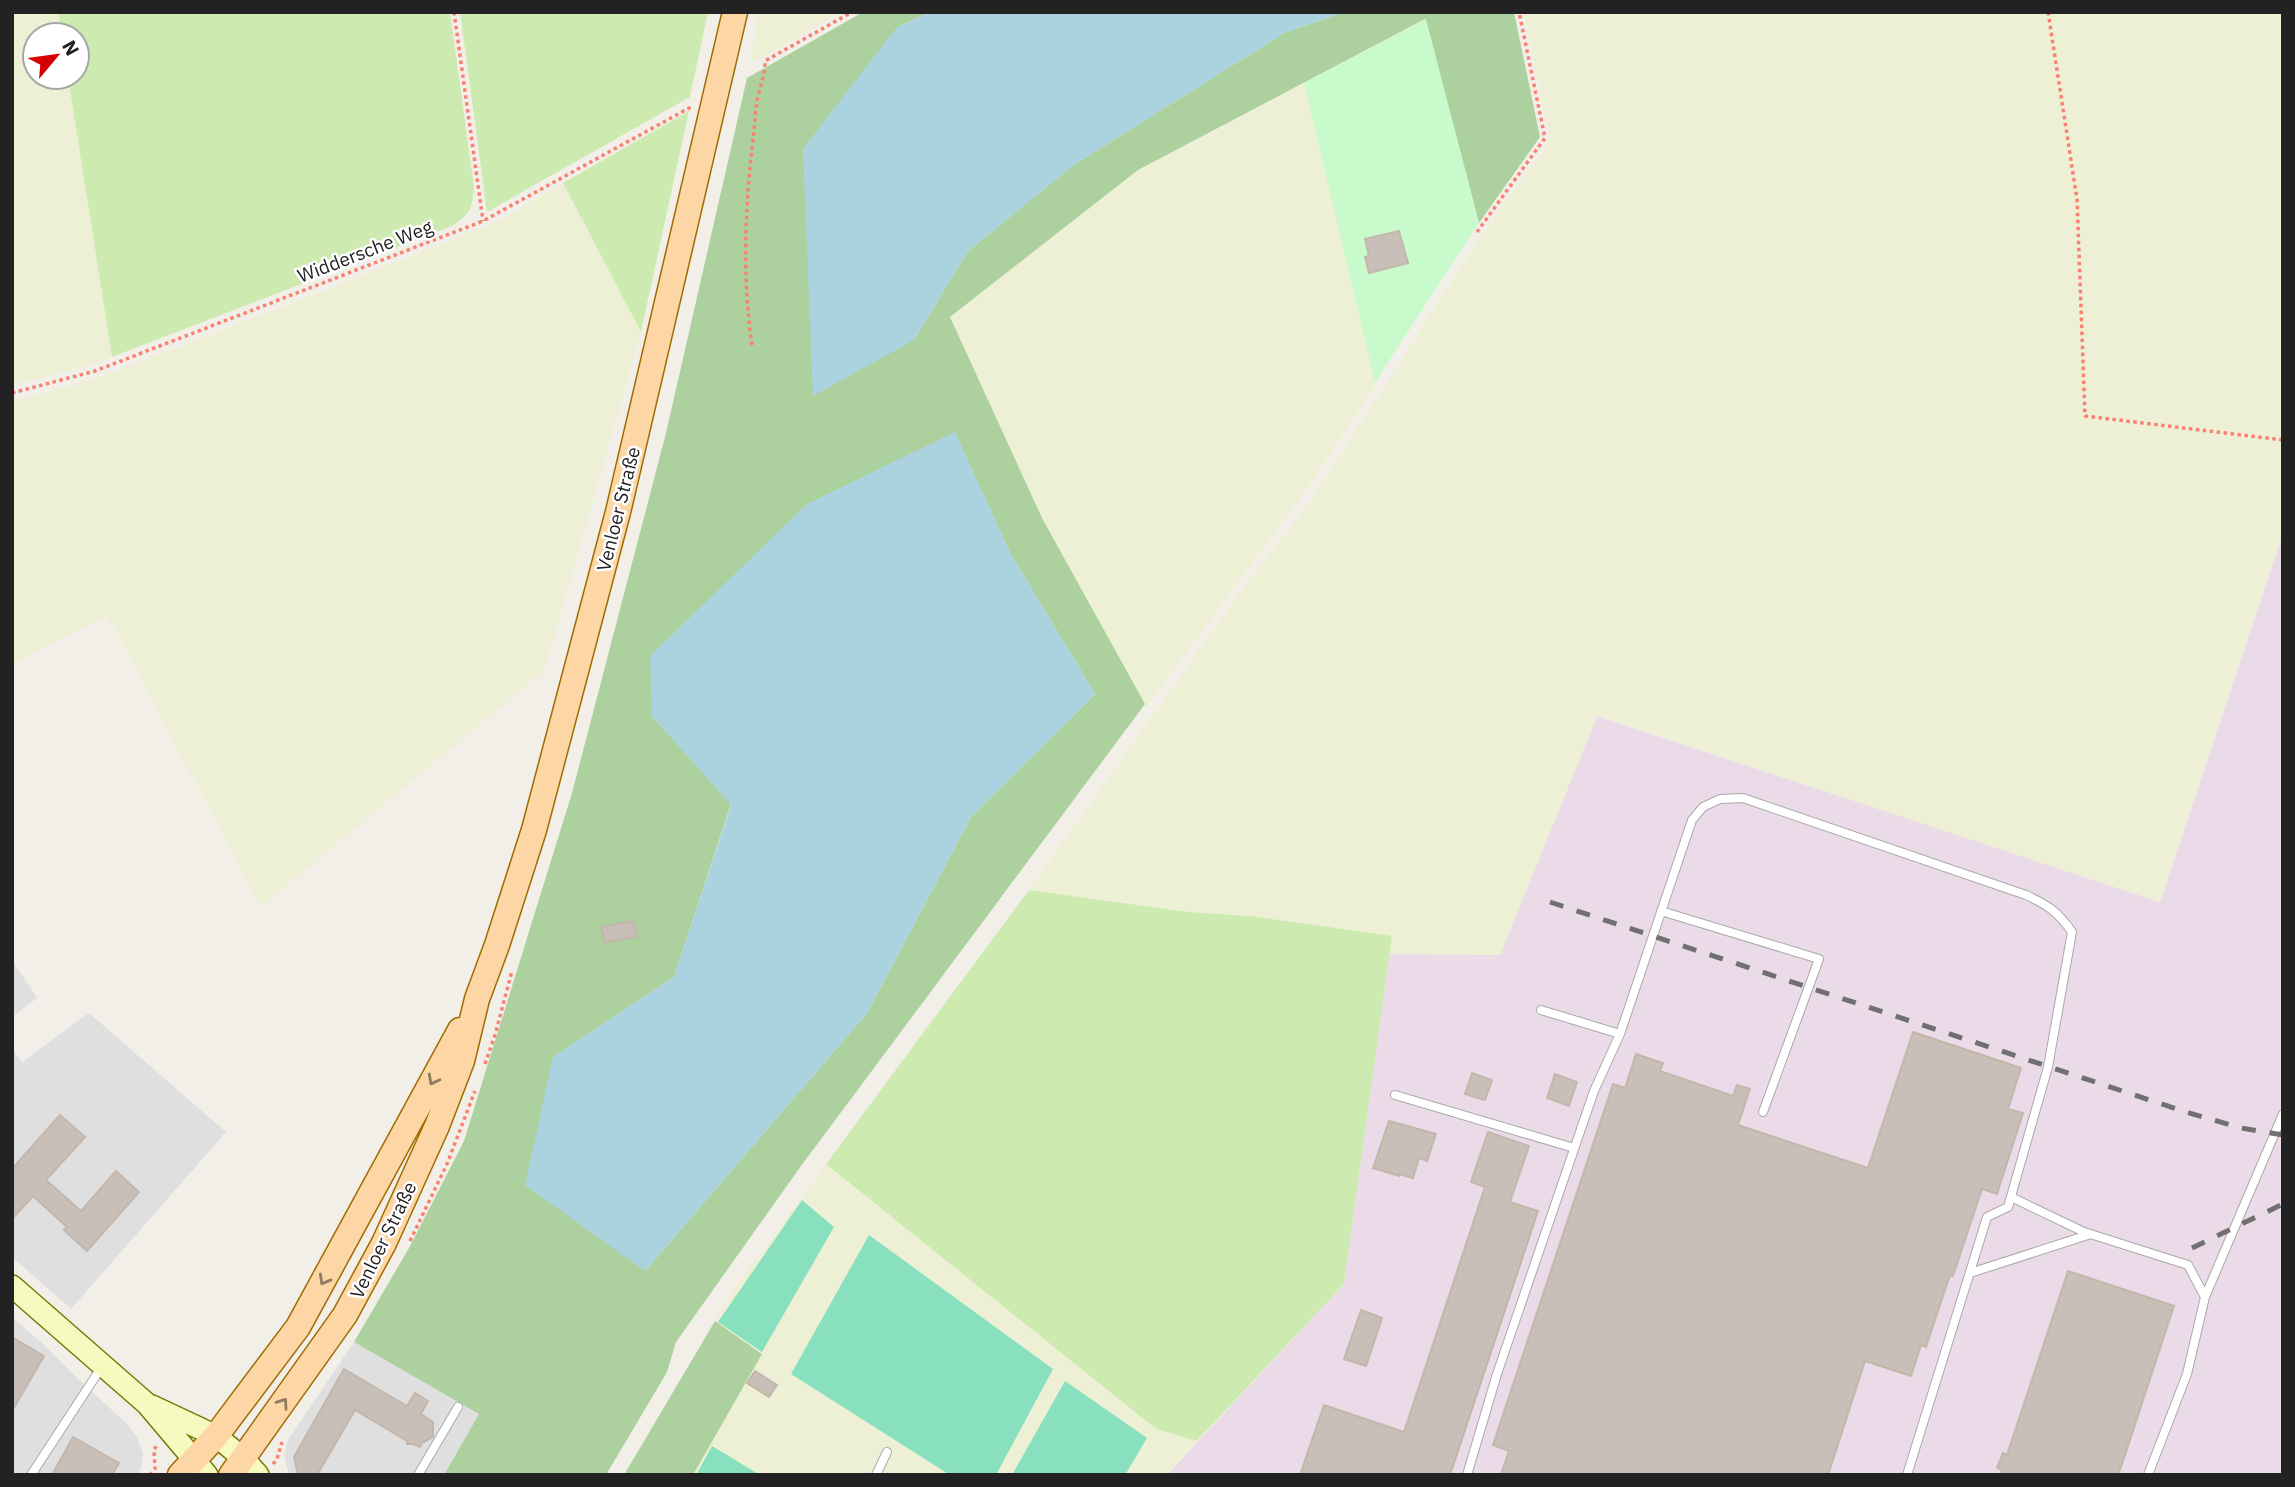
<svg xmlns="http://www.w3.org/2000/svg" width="2295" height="1487" font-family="'IBM Plex Sans',sans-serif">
<rect width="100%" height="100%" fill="#f2efe9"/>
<!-- residential -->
<path fill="#e0dfdf" d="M12,960l25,38 -25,19z
M89,1013l137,119 -155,177 -59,-52v-208l10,13z
M12,1317l30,26 36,36 49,45 10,13 6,16 -2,16 -3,6h-126z
M354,1342l126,72 -36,61h-153l-3,-4 -4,-16 4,-15z"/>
<!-- industrial -->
<path fill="#ebdbe8" d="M2283,533v942h-1116l177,-191 45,-330 111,1 97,-239 563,186z"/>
<!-- farmland -->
<path fill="#eef0d5" d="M12,12h46l4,23h-27v42h33l44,280 -19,7 -81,22z
M759,12h82l-91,52z
M1524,12h759v521l-123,369 -563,-186 -97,239 -111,-1 2,-18 -141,-20 -62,-4 -159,-22 212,-299 69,-89 172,-267 68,-94z
M1304,83l72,302 -72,108 -158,214 -104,-189 -92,-201 188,-147z
M563,183l78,149 -96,338 -284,237 -154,-292 -95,49v-263l86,-23 241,-93 166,-67z
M826,1164l330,265 41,12 -30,34h-474l69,-121 -47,-33 17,-29z"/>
<!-- grass -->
<path fill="#cdebb0" d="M58,12h392l24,175c-2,23 -3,26 -22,39l-340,131 -44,-280h9v-42h-15z
M460,12h248l-18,85 -203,115z
M689,111l-48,221 -78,-149z
M1029,890l159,22 62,4 142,20 -48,348 -147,157 -41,-12 -330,-265z"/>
<!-- forest -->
<path fill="#add19e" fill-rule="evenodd" d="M863,12h68l-34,15 17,313 53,-88 105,-86 212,-133 60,-21h170l26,125 -61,86 -54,-204 -287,151 -188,147 92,201 103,186 -344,462 -125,176 -9,30 -61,103h-162l35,-61 -125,-72 55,-94 55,-107 108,-348 94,-360 81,-355zM955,433l56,122 84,139 -124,123 -104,196 -222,258 -92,-214 121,-80 57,-173 -79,-88z
M715,1321l47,33 -69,121h-69z"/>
<!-- park -->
<path fill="#c8facc" d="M1426,19l53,204 -104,159 -71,-299z"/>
<!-- pitch -->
<path fill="#88e0be" d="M802,1200l32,27 -72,125 -44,-30z
M869,1235l184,134 -57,106h-46l-159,-101z
M1065,1381l82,57 -22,37h-113z
M712,1446l48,29h-64z"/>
<!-- water -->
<path fill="#aad3df" d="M931,12h413l-60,21 -212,133 -105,86 -53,88 -101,56 -10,-247 94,-122z
M955,432l56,123 84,139 -124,123 -104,196 -222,258 -120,-86 28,-128 121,-80 57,-172 -79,-89 -2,-60 157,-152z"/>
<!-- building -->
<path fill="#c7bfb8" stroke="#c4b6ab" stroke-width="2" d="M1399,231l9,32 -39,10 -4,-16 4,-1 -4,-17z
M633,921l4,16 -32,5 -4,-15z
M1913,1032l108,36 -13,41 15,4 -26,81 -15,-5 -29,87 -3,-1 -24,72 -5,-2 -10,31 -46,-15 -37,114h-327l8,-24 -16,-6 120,-361 12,4 11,-34 27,9 -3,8 73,25 4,-11 13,4 -12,36 130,43z
M1472,1073l20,7 -7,20 -20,-6z
M1555,1074l22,8 -8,24 -22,-8z
M60,1115l25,22 -39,43 35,31 35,-40 23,21 -52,59 -23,-21 3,-3 -34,-31 -21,23v-50z
M1389,1121l47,13 -9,27 -8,-3 -6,20 -14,-4v2l-26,-8z
M1488,1132l41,14 -19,56 28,9 -88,264h-150l24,-70 80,27 81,-245 -14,-5z
M2068,1271l106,35 -51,155 -5,14h-117l1,-5 -5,-2 6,-15 4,2z
M1361,1310l21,8 -16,48 -22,-7z
M12,1337l32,19 -32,55z
M344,1369l63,37 8,-13 13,8 -7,13 12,8v15l-11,6 -2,4 -7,-3h-6v-3l-52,-31 -38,65h-19l-4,-18z
M755,1371l22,14 -8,12 -22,-14z
M73,1437l46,26 -7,12h-60z"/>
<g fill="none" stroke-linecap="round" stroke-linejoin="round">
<!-- lane casing -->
<g stroke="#a9a9a9" stroke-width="10">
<path id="lane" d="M1661,911l158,48 -56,153
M1620,1034l72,-214 11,-13 17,-8 23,-1 283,97c22,10 32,17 46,37l-24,135 -40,140 -21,10 -80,258
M1395,1095l179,53
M2011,1197l73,35 104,33 17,32 -18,77 -39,101
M1970,1273l121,-39
M2205,1297l78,-183
M31,1475l70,-107
M418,1475l40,-68
M876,1475l11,-23
M1467,1475l30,-101 97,-283 26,-57 -79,-24"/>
</g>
<!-- secondary casing -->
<g stroke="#707d05" stroke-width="24">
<path id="secondary" d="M12,1286l135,118 60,71
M152,1406l64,30 28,23 14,16"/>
</g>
<!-- primary casing -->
<g stroke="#a06b00" stroke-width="27">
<path id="primary" d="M180,1475l36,-39 82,-109 162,-297
M231,1475l114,-160 39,-72 53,-117 25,-65 15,-62 20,-54 37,-115 84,-318 117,-500"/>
</g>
<!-- path -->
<path stroke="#fa8072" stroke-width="3.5" stroke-dasharray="3.5 3.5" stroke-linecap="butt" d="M454,12l29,209
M2048,12l29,187 8,217 198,24
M1477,232l68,-94 -26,-126
M752,345c-10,-68 -7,-137 1,-205 2,-15 2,-33 6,-48 3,-11 6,-19 6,-31l87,-49
M12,393l83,-22 388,-150 208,-114
M485,1064l10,-29 17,-64
M410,1241l37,-77 28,-73
M273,1464l4,-5 5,-17
M150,1475l5,-6 -1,-20 4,-4"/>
<!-- lane -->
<use href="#lane" stroke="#fff" stroke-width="8"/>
<!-- secondary -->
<use href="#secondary" stroke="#f7fabf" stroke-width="21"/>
<!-- primary -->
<use href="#primary" stroke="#fcd6a4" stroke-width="24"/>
<!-- rail -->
<path stroke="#707070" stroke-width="5" stroke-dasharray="14 14" stroke-linecap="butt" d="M1550,902l636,210 55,16 42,7
M2192,1248l91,-44"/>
</g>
<!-- one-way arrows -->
<defs><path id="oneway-chevron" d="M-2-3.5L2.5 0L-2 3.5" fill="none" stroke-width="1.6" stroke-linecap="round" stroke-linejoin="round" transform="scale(1.75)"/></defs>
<g stroke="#8f7c63">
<use href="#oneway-chevron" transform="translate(433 1080) rotate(118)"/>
<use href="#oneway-chevron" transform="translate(324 1280) rotate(119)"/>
<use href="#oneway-chevron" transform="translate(283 1403) rotate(-55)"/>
</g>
<g text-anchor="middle" stroke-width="5" stroke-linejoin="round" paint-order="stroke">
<!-- street labels -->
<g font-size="19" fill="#222" stroke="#fff">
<text transform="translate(365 251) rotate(-21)" y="7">Widdersche Weg</text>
<text transform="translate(618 509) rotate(-76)" y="7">Venloer Straße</text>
<text transform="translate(383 1240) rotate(-64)" y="7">Venloer Straße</text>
</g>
</g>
<!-- border -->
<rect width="2295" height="1487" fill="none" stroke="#222222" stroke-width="28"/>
<!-- north arrow -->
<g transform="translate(56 56) rotate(61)"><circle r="33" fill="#ffffff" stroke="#a7a7a7" stroke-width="2"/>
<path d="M0-5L12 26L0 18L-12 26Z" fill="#d40000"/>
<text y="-10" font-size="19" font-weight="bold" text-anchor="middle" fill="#222222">N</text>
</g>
</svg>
